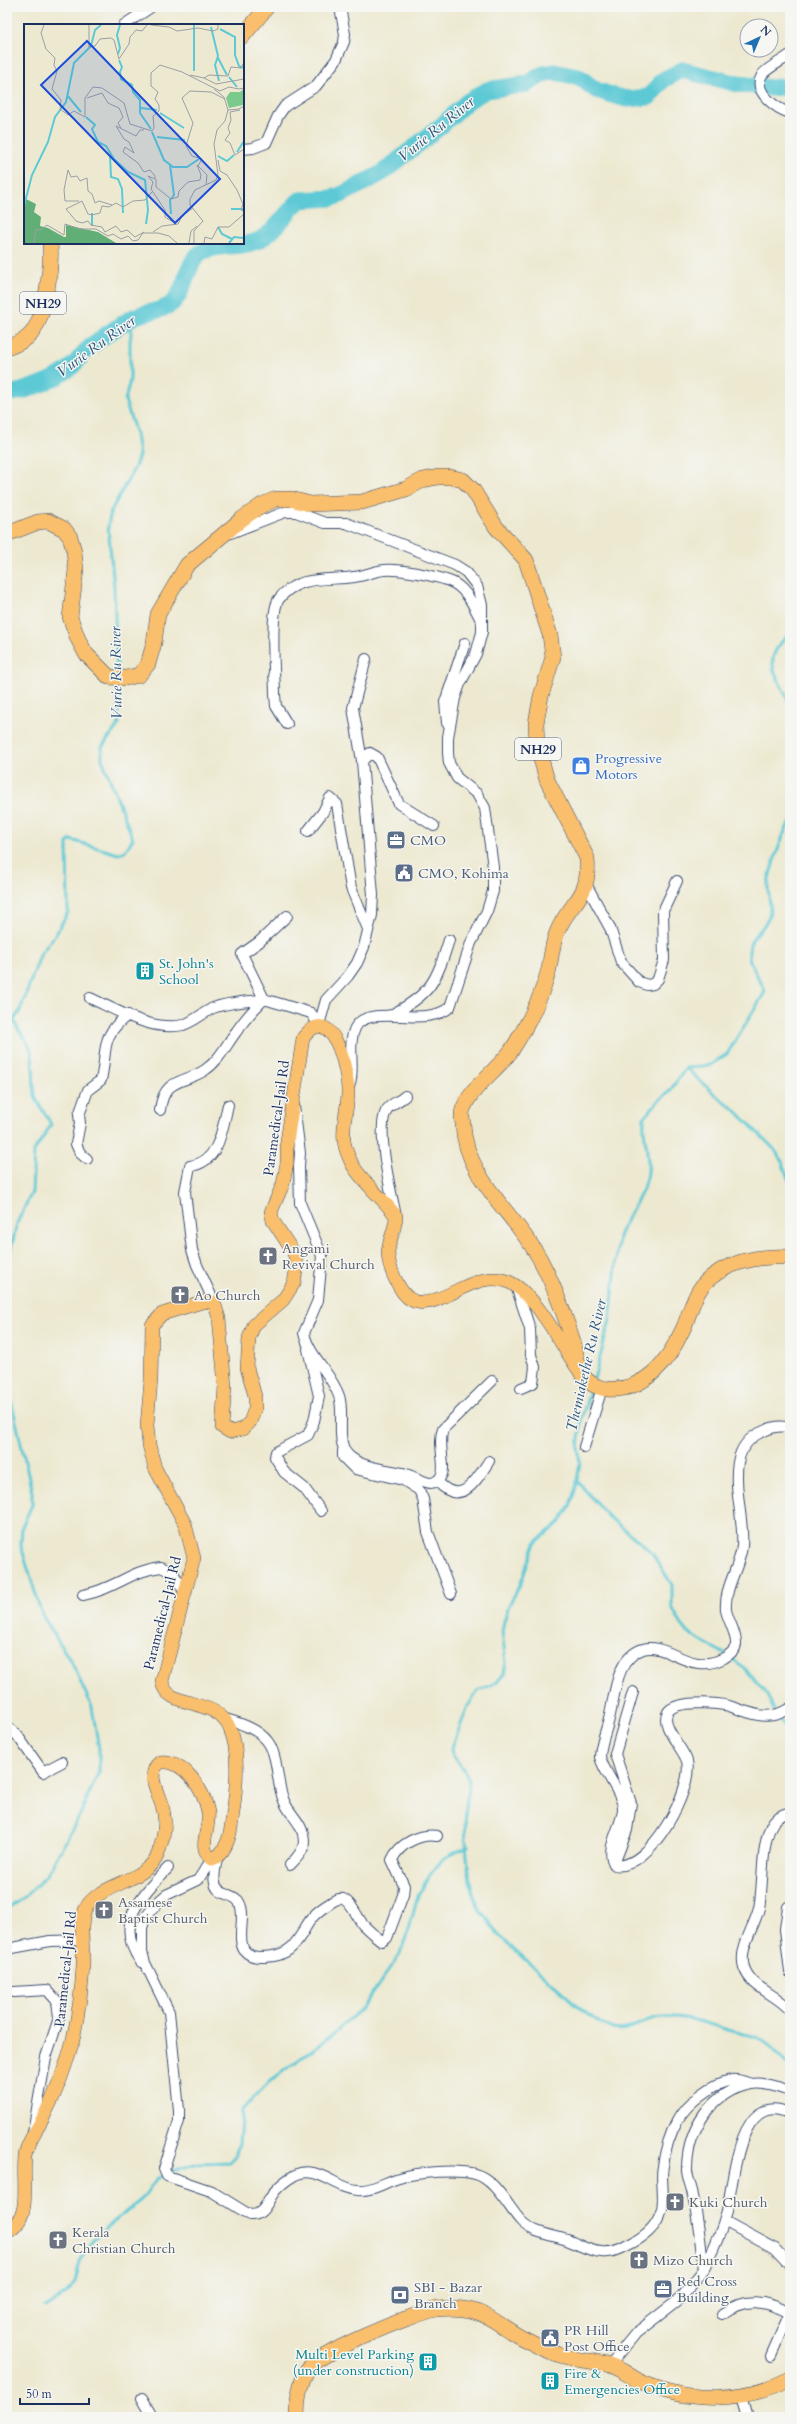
<svg xmlns="http://www.w3.org/2000/svg" width="797" height="2424" font-family="Cardo,serif">
<rect width="100%" height="100%" fill="#f6f6f2"/>
<filter id="ink" filterUnits="userSpaceOnUse"><feTurbulence type="fractalNoise" baseFrequency=".025" numOctaves="2"/><feDisplacementMap in="SourceGraphic" scale="8" xChannelSelector="R" yChannelSelector="G"/><feConvolveMatrix kernelMatrix="1 2 1 2 8 2 1 2 1" color-interpolation-filters="sRGB"/></filter>
<filter id="wash" filterUnits="userSpaceOnUse"><feTurbulence type="fractalNoise" baseFrequency=".012" numOctaves="4" result="noise"/><feDisplacementMap in="SourceGraphic" scale="16" xChannelSelector="R" yChannelSelector="G"/><feGaussianBlur stdDeviation="0.9" result="paint"/><feColorMatrix in="noise" values="0 0 0 0 0 0 0 0 0 0 0 0 0 0 0 0 0 1.4 0 .05"/><feComposite in="paint" operator="in"/></filter>
<g filter="url(#wash)">
<rect width="100%" height="100%" fill="#ede9d1"/>
<g fill="none" stroke-linecap="round" stroke-linejoin="round">
<!-- stream -->
<path stroke="#5dc9d5" stroke-width="3" d="M790,634c-32,27 -12,40 0,71
M117,673l-3,-86 -6,-61 3,-15 24,-44 4,-12 -3,-21 -11,-34 5,-20v-39l2,-14 9,-14
M686,1068l32,29 16,12 40,40 7,10 9,25
M7,1245l4,-4
M7,1265l10,-42 15,-31 2,-41 17,-26c-4,-11 -13,-19 -16,-30 -3,-16 0,-33 -5,-47 -4,-11 -14,-17 -16,-29l5,-6 22,-60 15,-19 12,-22 -1,-69 4,-3 47,14 7,-3 8,-12 -31,-80v-12l17,-23 -2,-42
M594,1379l16,-59 9,-83c7,-22 25,-41 29,-64 2,-19 -6,-38 -4,-55l14,-17 11,-9 17,-24 24,-3 17,-11 38,-62c-4,-13 -16,-27 -16,-36 -1,-24 16,-24 20,-40 3,-10 -1,-20 -1,-30 0,-10 16,-57 22,-63
M7,1382l25,110v13l-10,22 -1,19 21,69 31,50 19,42 7,42v22l-20,46 -32,58 -26,25 -14,9
M591,1388l-10,32 -3,28 2,15 -4,24 -6,19 -10,16 -25,21 -15,42 -11,20 -5,16 -2,11 4,30 -2,12 -7,8 -19,9 -10,15 -17,44c3,12 16,18 18,31 1,8 -2,16 -3,24 -2,23 1,82 12,101 18,32 48,54 75,78 18,15 37,37 60,45 16,4 28,-8 43,-11 28,-5 54,7 79,14 7,2 15,3 21,5 13,6 25,19 34,30
M577,1481l31,35 43,35 21,34v22l12,22 10,8 31,17
M729,1657l15,10 23,27 9,21 14,17
M45,2307l14,-8 16,-16 6,-25 13,-20 48,-39 14,-20 16,-8 26,-8 32,-1 5,-5 4,-14 3,-33 28,-29 61,-45 31,-28 37,-52 10,-27 9,-33 11,-20 14,-17 25,-13"/>
<!-- river -->
<path stroke="#5dc9d5" stroke-width="17" d="M7,393c14,1 51,-15 62,-24 7,-5 12,-14 19,-20 12,-11 28,-21 42,-30 12,-8 28,-6 40,-14 16,-12 16,-42 30,-52 14,-10 42,-4 59,-13 18,-9 26,-27 41,-40l32,-2 9,-3 41,-22 60,-48 26,-24 19,-11 40,-6 16,-10 11,-2 25,5 17,13 19,6 12,3 22,-2 14,-17 19,-10 56,14 33,4 19,-2"/>
</g>
</g>
<g filter="url(#ink)">
<g fill="none" stroke-linecap="round" stroke-linejoin="round">
<!-- minor casing -->
<g stroke="#3a4b6f" stroke-width="12">
<path id="minor" d="M124,25l27,-18
M790,55c-8,6 -23,13 -28,20 -10,17 15,34 28,38
M243,149l10,-1 13,-5 12,-27 7,-10 31,-20 20,-26 8,-18 1,-8 -5,-27
M228,534l57,-22h11l29,11h21l109,42 11,7 11,14 5,19v27l-6,22 -16,30 -5,14 -7,39v16l1,10 8,15 20,16 8,14 8,59v24l-6,20 -16,32 -21,64c-24,22 -82,-5 -95,21 -8,17 0,38 -5,56
M447,723l-2,-21 20,-59
M287,724l-11,-18 -1,-11c0,-19 -6,-83 4,-96 19,-25 49,-18 75,-22 10,-1 20,-6 30,-7 12,-2 53,6 65,11 17,6 24,24 32,39
M362,761l8,-8 7,4 22,47 35,22
M308,831l15,-19 7,-14 7,6 14,84 17,41
M587,886l23,42 11,34 18,20 8,3 6,-1 5,-5 6,-19 -1,-49 14,-30
M90,998c27,12 62,34 93,27 10,-3 20,-12 30,-17 16,-6 34,-6 51,-9l-22,-45 17,-12 28,-26
M391,1015c40,-21 45,-33 58,-75
M319,1025l7,-25 22,-24 9,-13 7,-16 8,-32 1,-20 -11,-134 -9,-53 13,-49
M294,1106l6,47 -1,13 1,37 22,53 -4,44 -14,33c5,23 27,40 35,63 6,17 -4,45 9,59 14,14 40,14 58,19 7,2 18,9 25,9 4,0 9,-4 10,-7 6,-9 -4,-32 2,-47l49,-48
M160,1110c4,-33 24,-26 45,-40 14,-9 21,-25 31,-38 8,-12 18,-23 28,-33l47,14 8,12
M87,1159l-7,-6 -4,-9 4,-21 -1,-8 9,-25 13,-10c7,-31 -2,-43 27,-65
M396,1216c-5,-24 -20,-84 -10,-105 4,-8 13,-9 19,-15
M516,1286l14,43 1,26 4,12 -2,16 -12,5
M214,1302l-17,-37 -5,-15 -7,-58 5,-26c30,-4 32,-37 38,-61
M308,1349l11,47 -5,25 -6,14 -32,17 -1,5 9,15 20,16 17,23
M790,1428c-9,-3 -18,-1 -26,3 -47,18 -18,79 -22,115 -2,21 -18,41 -16,64 2,11 11,23 10,35 -1,6 -7,10 -12,13 -34,18 -56,-16 -81,-9 -28,9 -28,48 -34,70 -3,13 -9,25 -9,38 4,16 23,37 23,51 0,18 -20,41 -8,57 33,7 79,-75 72,-104 -4,-13 -28,-36 -19,-49 7,-12 49,-9 61,-6 23,7 38,17 61,2
M584,1447l18,-59
M343,1451v6l12,12 48,11 16,10 4,9 5,33 23,62
M437,1481c24,27 39,0 52,-20
M83,1595c30,-5 49,-25 78,-28l12,6 11,18
M222,1718c14,4 36,10 46,24 11,16 8,41 16,59 6,15 20,22 20,41 0,9 -8,17 -14,23
M7,1727l10,8 26,37 19,-10
M790,1812c-6,2 -12,4 -16,9 -14,19 -10,64 -15,87 -4,18 -21,41 -15,59 7,22 32,26 46,43
M217,1858c-2,13 -8,31 9,36 5,2 10,3 13,8 8,14 -3,34 5,48 4,5 10,7 16,7 11,0 23,-1 32,-10 16,-17 12,-28 37,-43 4,-3 9,-6 14,-5 8,3 15,19 20,26 6,6 12,11 19,16l5,-3 16,-43 1,-9 -12,-26c7,-16 28,-27 45,-24
M212,1859l-14,21 -32,15 -7,6 -14,17 -3,10v24l3,11 24,49 10,98v11l-15,48 3,7 44,15 39,24c14,1 17,-14 25,-24 5,-6 13,-12 20,-16 22,-11 41,14 63,15 13,2 29,-9 41,-12 18,-6 58,-9 76,-4 20,5 33,33 46,47 11,12 31,14 46,19 11,4 21,11 34,12 8,1 18,-2 25,-6 17,-8 31,-18 36,-37 3,-14 -2,-30 1,-43 2,-15 7,-32 14,-45 9,-17 35,-38 55,-41 6,-1 13,2 19,4
M614,1864l13,-34 4,-27 -16,-49 18,-62
M788,1907l-3,22 5,43
M7,1949l43,-8 32,-1
M141,1962c-28,-39 0,-66 27,-94
M14,1992l33,-2 10,11 2,17 -13,39 -13,75
M724,2221l50,27 16,17
M704,2269c8,-17 17,-35 22,-54 8,-30 11,-128 64,-101
M722,2314c23,-18 44,-13 68,-1
M771,2356l19,-43
M610,2365l26,-32 45,-35 23,-29c-3,-24 -6,-49 -11,-73 -1,-9 -7,-20 -6,-29 1,-38 25,-76 64,-83 13,-2 27,3 39,7
M741,2396l6,21
M142,2398l11,19"/>
</g>
<!-- major casing -->
<g stroke="#3a4b6f" stroke-width="14">
<path id="major" d="M7,2232c28,-14 13,-56 19,-81 3,-12 13,-24 18,-35 13,-25 22,-49 29,-76 5,-24 9,-51 10,-75 1,-18 -4,-38 2,-55 10,-26 62,-27 73,-56 4,-11 8,-27 6,-39 -1,-17 -21,-39 -4,-53 25,-3 44,29 48,50 3,16 -12,36 4,47 14,-4 19,-26 20,-39 4,-26 9,-67 -2,-91 -13,-33 -65,-19 -68,-48l32,-123 -9,-34 -30,-56 -6,-23 -2,-20 4,-45 1,-55 10,-11 40,-12h12l5,16 6,68 -3,41 8,5 13,-3 7,-7 5,-14v-12l-8,-28 2,-30 5,-13 29,-25 11,-17 3,-18 -3,-12 -21,-32 -2,-9 12,-28 4,-21v-22l16,-103c29,-39 45,32 45,54 0,16 -6,32 -4,49 1,7 5,17 8,23 11,19 31,34 44,52 0,13 -8,25 -8,38 1,12 6,24 12,34 25,43 69,-24 109,-6 27,12 52,63 69,87"/>
</g>
<!-- highway casing -->
<g stroke="#3a4b6f" stroke-width="16">
<path id="highway" d="M243,36l24,-29
M7,348c8,-3 18,-7 24,-14 15,-18 21,-68 19,-91
M7,534l31,-12 10,-1 16,8 6,8 4,14 2,19 -6,47 8,22 8,15 23,23 17,1 13,-3 9,-11 6,-21 4,-29 29,-49 55,-46 20,-14 14,-6h15l19,5 52,-2 44,-13 17,-9 15,-3h12l13,3 10,10 23,37 30,33 24,75 3,22 -12,39 -5,27 1,22 10,35 40,78c4,43 -19,43 -31,77 -4,11 -5,23 -7,34 -8,30 -21,56 -38,82 -13,18 -39,36 -47,56 -3,5 -2,12 -1,17 2,55 54,91 78,137 14,26 23,52 32,80 3,10 4,24 9,33 5,9 16,14 25,15 38,3 62,-29 76,-60 6,-13 9,-28 17,-40 20,-27 58,-34 90,-32
M297,2417c0,-16 2,-32 10,-47 12,-18 108,-57 130,-61 11,-1 23,-1 33,1 22,5 36,21 56,30 13,7 30,15 45,18 12,3 26,3 38,7 11,3 22,12 32,17 47,21 103,21 149,-3"/>
</g>
<!-- minor -->
<use href="#minor" stroke="#fff" stroke-width="10"/>
<!-- major -->
<use href="#major" stroke="#f9bf6d" stroke-width="13"/>
<!-- highway -->
<use href="#highway" stroke="#f9bf6d" stroke-width="15"/>
</g>
</g>
<!-- icons -->
<defs>
<g id="shop-square" transform="scale(1)"><rect x="-9" y="-9" width="18" height="18" rx="4" fill="#3f7fe0" stroke="#f6f6f2"/><path d="M-5-2.5h2.3a2.7 3.5 0 0 1 5.4 0H5L5.5 6h-11ZM-1.5-2.5h3a1.5 2.3 0 0 0-3 0Z" fill="#fff"/></g>
<g id="office-square" transform="scale(1)"><rect x="-9" y="-9" width="18" height="18" rx="4" fill="#5c6f8a" stroke="#f6f6f2"/><path d="M-6-3h4V-5.5h4V-3h4V5H-6ZM-1-4.5V-3h2v-1.5ZM-6 0V1H6V0Z" fill="#fff"/></g>
<g id="civic-square" transform="scale(1)"><rect x="-9" y="-9" width="18" height="18" rx="4" fill="#5c6f8a" stroke="#f6f6f2"/><path d="M-.6-6.5H3V-4.5H.6V-3L4-1V1h2V6H-6V1h2V-1L-.6-3ZM-1.2 2.5V6h2.4V2.5Z" fill="#fff"/></g>
<g id="building-square" transform="scale(1)"><rect x="-9" y="-9" width="18" height="18" rx="4" fill="#0f9aa8" stroke="#f6f6f2"/><path d="M-4-6H4V6H1V3H-1V6H-4ZM-2.5-4.3h1.7v1.8h-1.7ZM.8-4.3h1.7v1.8H.8ZM-2.5-1h1.7V.8h-1.7ZM.8-1h1.7V.8H.8Z" fill="#fff"/></g>
<g id="church-square" transform="scale(1)"><rect x="-9" y="-9" width="18" height="18" rx="4" fill="#6b7280" stroke="#f6f6f2"/><path d="M-1.2-6h2.4v3.5h3.3v2.4h-3.3V6h-2.4V-.1h-3.3v-2.4h3.3Z" fill="#fff"/></g>
<g id="bank-square" transform="scale(1)"><rect x="-9" y="-9" width="18" height="18" rx="4" fill="#5c6f8a" stroke="#f6f6f2"/><path d="M-6-4H6V4H-6ZM0-2.3a2.3 2.3 0 1 0 0 4.6a2.3 2.3 0 1 0 0-4.6Z" fill="#fff"/></g>
</defs>
<g fill-rule="evenodd">
<use href="#shop-square" x="581" y="766"/>
<use href="#office-square" x="396" y="840"/>
<use href="#civic-square" x="404" y="873"/>
<use href="#building-square" x="145" y="971"/>
<use href="#church-square" x="268" y="1256"/>
<use href="#church-square" x="180" y="1295"/>
<use href="#church-square" x="104" y="1910"/>
<use href="#church-square" x="675" y="2202"/>
<use href="#church-square" x="58" y="2240"/>
<use href="#church-square" x="639" y="2260"/>
<use href="#office-square" x="663" y="2289"/>
<use href="#bank-square" x="400" y="2295"/>
<use href="#civic-square" x="550" y="2338"/>
<use href="#building-square" x="428" y="2362"/>
<use href="#building-square" x="550" y="2381"/>
</g>
<g text-anchor="middle" stroke-width="3" stroke-linejoin="round" paint-order="stroke">
<!-- shield labels -->
<g fill="#f6f6f2" stroke="#5d6b8a" stroke-width="1">
<rect x="20" y="292" width="46" height="22" rx="3"/>
<rect x="515" y="738" width="46" height="22" rx="3"/>
</g>
<g font-size="13" font-weight="bold" fill="#1b2f5e">
<text x="43" y="308">NH29</text>
<text x="538" y="754">NH29</text>
</g>
<!-- shop labels -->
<g font-size="14" fill="#366cbe" stroke="#f6f6f2" text-anchor="start">
<text x="595" y="763">Progressive<tspan x="595" dy="16">Motors</tspan></text>
</g>
<!-- service labels -->
<g font-size="14" fill="#4e5e75" stroke="#f6f6f2" text-anchor="start">
<text x="410" y="845">CMO</text>
<text x="418" y="878">CMO, Kohima</text>
<text x="677" y="2286">Red Cross<tspan x="677" dy="16">Building</tspan></text>
<text x="414" y="2292">SBI - Bazar<tspan x="414" dy="16">Branch</tspan></text>
<text x="564" y="2335">PR Hill<tspan x="564" dy="16">Post Office</tspan></text>
</g>
<!-- culture labels -->
<g font-size="14" fill="#0d838f" stroke="#f6f6f2" text-anchor="start">
<text x="159" y="968">St. John's<tspan x="159" dy="16">School</tspan></text>
<text x="414" y="2359" text-anchor="end">Multi Level Parking<tspan x="414" dy="16">(under construction)</tspan></text>
<text x="564" y="2378">Fire &amp;<tspan x="564" dy="16">Emergencies Office</tspan></text>
</g>
<!-- street labels -->
<g font-size="14" fill="#1b2f5e" stroke="#f6f6f2">
<text transform="translate(276 1118) rotate(-82)" y="5">Paramedical-Jail Rd</text>
<text transform="translate(162 1613) rotate(-76)" y="5">Paramedical-Jail Rd</text>
<text transform="translate(65 1969) rotate(-84)" y="5">Paramedical-Jail Rd</text>
</g>
<!-- worship labels -->
<g font-size="14" fill="#5b616d" stroke="#f6f6f2" text-anchor="start">
<text x="282" y="1253">Angami<tspan x="282" dy="16">Revival Church</tspan></text>
<text x="194" y="1300">Ao Church</text>
<text x="118" y="1907">Assamese<tspan x="118" dy="16">Baptist Church</tspan></text>
<text x="689" y="2207">Kuki Church</text>
<text x="72" y="2237">Kerala<tspan x="72" dy="16">Christian Church</tspan></text>
<text x="653" y="2265">Mizo Church</text>
</g>
<!-- water labels -->
<g font-size="15" font-style="italic" fill="#2c567c" stroke="#f6f6f2">
<text transform="translate(436 129) rotate(-39)" y="5">Vurie Ru River</text>
<text transform="translate(96 346) rotate(-36)" y="5">Vurie Ru River</text>
<text transform="translate(116 673) rotate(-91)" y="5">Vurie Ru River</text>
<text transform="translate(586 1365) rotate(-77)" y="5">Themiakethe Ru River</text>
</g>
</g>
<!-- overview -->
<g transform="translate(24 24)">
<rect width="220" height="220" fill="#ede9d1"/>
<path d="M220,65l-1,16 -14,3 -3,-10 4,-6h10z" fill="#79ca8b"/>
<path d="M0,174l12,6 -2,8 7,5 -1,9 8,2 16,9h2v-12l32,7 18,11h-92z" fill="#62ae77"/>
<path fill="none" stroke="#5dc9d5" stroke-width="2" d="M170,1v46M187,3l7,29 -3,9 4,16M196,5l15,8v18l4,11 4,2M94,30l2,-6 -3,-13 3,-10M194,34l9,17M95,36l3,7 -2,5 1,7 11,6 1,7 7,8v13l11,16M205,53l8,10M43,71l14,17M117,84l16,2M136,89l24,15M62,93l9,8 -3,4 6,13 8,4 8,13 14,13 17,8 3,30 -2,14M128,108l12,28 9,7h14l12,-8M133,113l28,3M213,128l7,-11M86,131l1,22 7,2 4,10 1,24M194,132l9,5 7,-6M146,141l4,30 -4,5 1,14M0,182l8,-31 16,-33 7,-25 11,-15 8,-39 17,-17 4,-16 6,-5M207,185h13M68,189v13M194,203l4,7 10,5M205,219l5,-6 10,1"/>
<path fill="none" stroke="#999fa3" stroke-width="1" d="M20,1l-3,8 5,16 9,9 -1,7 3,6 -5,18 9,11 -1,9 8,6 6,-4 11,6v-19l8,-11 9,1 22,15 6,21 22,7 2,-3 -1,-12 6,-5v-6l-4,-6 3,-7 -7,-6v-13l9,-8 22,7 38,19 9,-4 10,2 5,-1M65,1v22l6,-1 5,-7 11,-1 3,2 5,19 10,-15 1,-7 6,-7 6,1 5,-6M127,1l18,2 8,4 21,-3 15,3 5,-2v-4M166,51l14,3 5,-3 19,1 3,-9 10,1 3,-6M180,54l12,6 28,-5M190,65l10,8 4,13M63,74l15,-5 6,10 11,5 4,9 -5,6 3,5M216,86l-10,2 1,8 -3,8 2,5 -5,7 5,3 5,12 9,-6M120,106h-4l-4,6 -20,-10 8,13 5,3 5,11 -9,-6 -2,5 15,11 6,9 6,-2 5,6v3l-7,-3 5,6 -2,7 14,21v7l11,7M194,136l2,11 7,4 10,15 6,14 -2,6 3,1M132,155v8l15,12 7,-2 1,-6 9,-9 12,-2 1,-5 -4,-10M182,161l1,-10 -9,-9 4,-7 -10,-3 -6,-10 7,-23 -11,-25 8,-7 21,1 14,7M55,177h-14l-1,-11 4,-20 3,7 6,-1 3,5 7,-3 1,13 4,3 3,9 4,-2 13,4M120,208l-9,5 -8,-7 -6,2 -5,-6 -11,6 -3,-5 -11,-2 -3,-4 -6,2 -6,-2 -10,-12 16,-8 6,13 4,1 8,-2 2,-7 7,1 7,-4 7,4 10,-6 12,-1 7,-8M129,208l9,-6 16,-2 4,-8 11,-8M10,219l2,-14 5,1 6,-5 17,10 1,-11 15,5h16l12,7 5,-2 8,5 7,-3 5,5 5,-1 5,-7h15l11,3 8,7M165,219l2,-12 6,-5M170,219v-12l9,-10 -13,-16v-6l5,-9 21,-10 2,-5 -4,-31 3,-14 8,-9 3,-11 11,-1 5,-3M180,219l1,-6 7,2 6,-12h11l15,-13"/>
<path fill="#1d4ed8" fill-opacity="0.15" stroke="#1d4ed8" stroke-width="2" d="M63,17l133,138 -45,44 -134,-138z"/>
<rect width="220" height="220" fill="none" stroke="#1b2f5e" stroke-width="2"/>
</g>
<!-- margin -->
<rect width="797" height="2424" fill="none" stroke="#f6f6f2" stroke-width="24"/>
<!-- north arrow -->
<g transform="translate(759 38) rotate(44)"><circle r="19" fill="#f6f6f2" stroke="#9ea6b7"/>
<path d="M0-3L7 15L0 10L-7 15Z" fill="#1f6fb2"/>
<text y="-6" font-size="11" font-weight="bold" text-anchor="middle" fill="#1b2f5e">N</text>
</g>
<!-- scale -->
<path d="M20 2398v6h69v-6" fill="none" stroke="#1b2f5e" stroke-width="2"/>
<text x="26" y="2398" font-size="12" fill="#1b2f5e" stroke="#f6f6f2" stroke-width="3" paint-order="stroke">50 m</text>
</svg>
